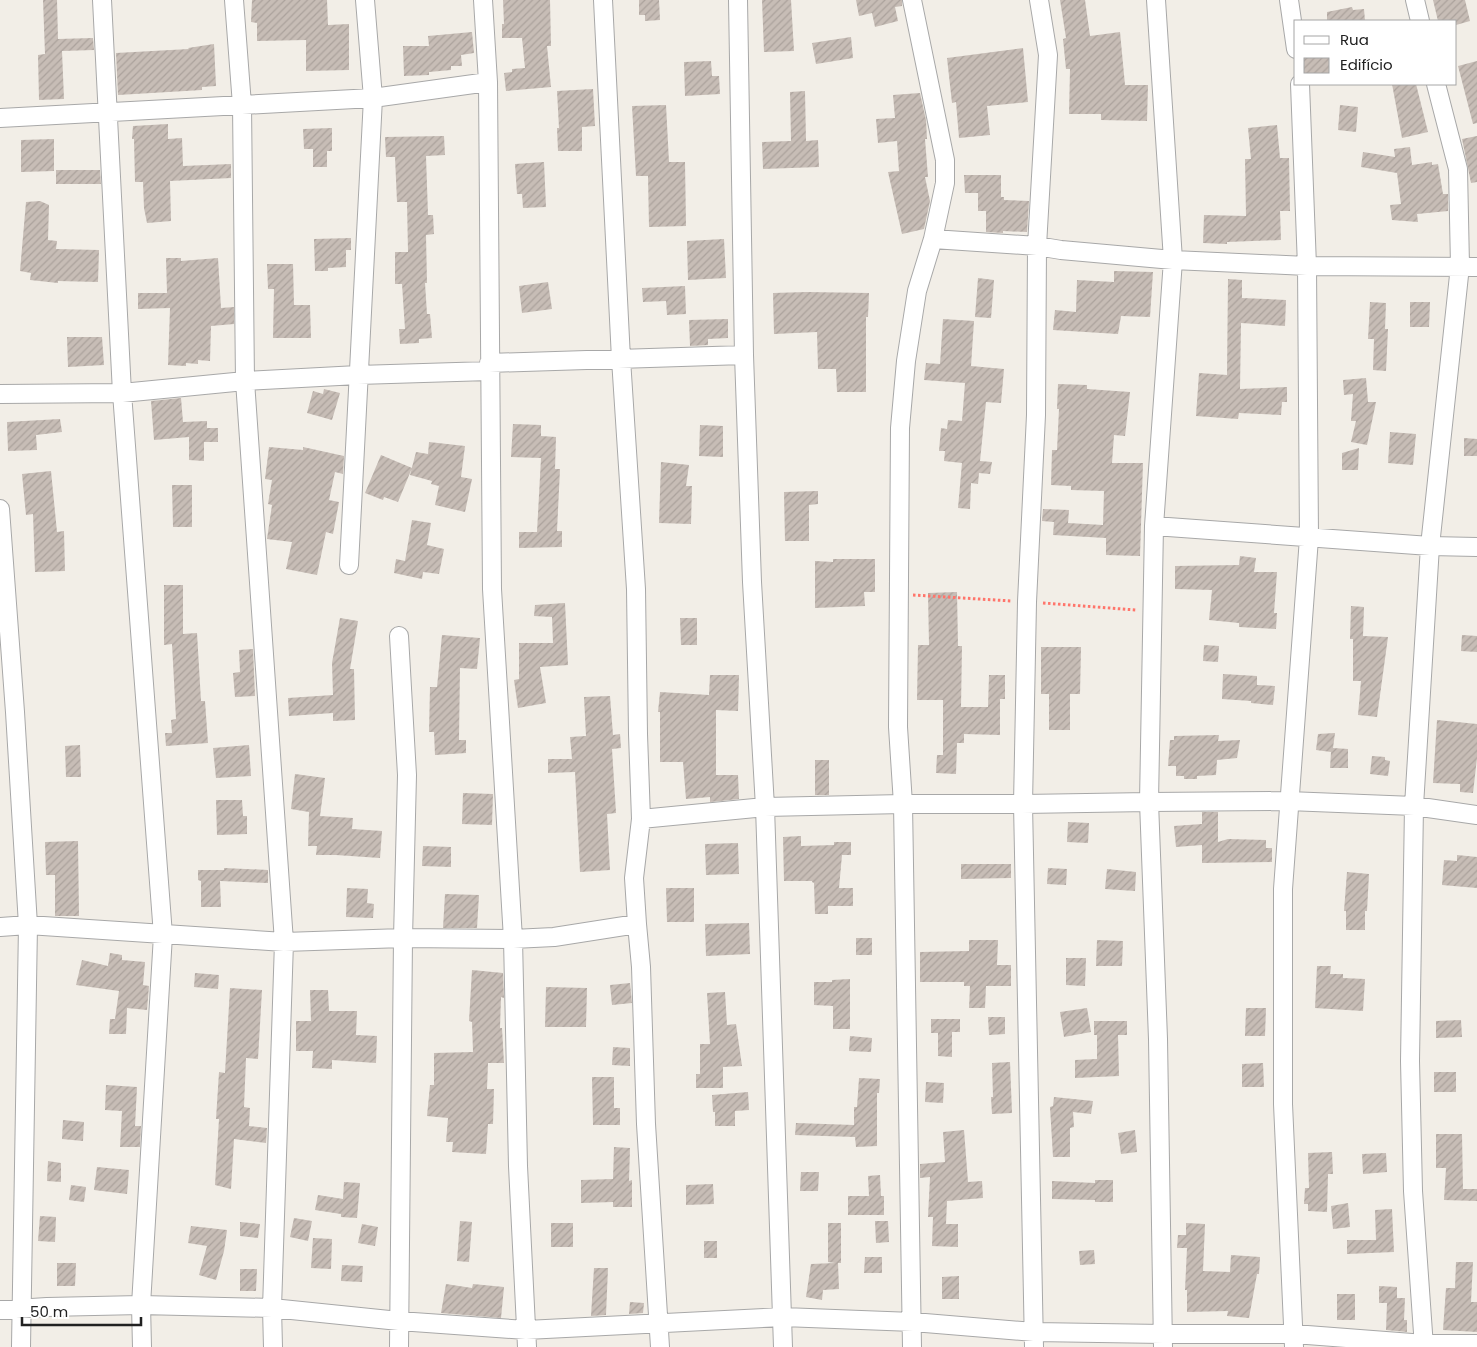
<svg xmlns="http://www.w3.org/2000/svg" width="1477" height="1347" font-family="Poppins,sans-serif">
<defs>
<pattern id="building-hatch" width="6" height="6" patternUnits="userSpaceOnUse" patternTransform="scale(1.25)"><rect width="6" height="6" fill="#c7bdb6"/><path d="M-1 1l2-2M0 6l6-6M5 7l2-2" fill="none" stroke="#aba29c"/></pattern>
</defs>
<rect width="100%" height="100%" fill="#f2eee7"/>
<!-- building -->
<path fill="url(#building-hatch)" d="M43,0h14l1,39 35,-1 1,12 -32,1 2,48 -25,1 -1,-45 7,-1z
M252,0h75l1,25 21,-1v46l-43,1v-31l-49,1v-18l-6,-1z
M503,0h47l1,46h-4l4,41 -45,4 -2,-18 8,-1v-3l13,-1 -3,-30h-20v-14h2z
M639,0h20l1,20 -15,1v-6h-6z
M762,0h29l3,51 -30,1z
M856,0h46v6l-7,1 3,14 -23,6 -3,-14 -13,3z
M1060,0h25l5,36 30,-4 5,53h23l-1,36 -46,-1v-6h-32l1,-45h-4l-3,-30 3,-1z
M1433,0h32l5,21 -14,4v-4h-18z
M1352,7l1,3 11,-1 1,12h-38v-9z
M472,32l2,21 -13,2 1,11h-11v4l-22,2v3l-25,1 -1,-30h26l-1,-10z
M851,37l2,21 -37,6 -4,-21z
M214,44l2,42 -14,1v3l-84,5 -2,-42 73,-4 -1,-1z
M1023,48l5,54 -41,4 3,29 -31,3 -3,-36 -4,1 -5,-45z
M711,61l1,15h7l1,18 -35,2 -1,-34z
M1477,61v62l-4,1 -15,-58z
M1392,84h24l12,48 -26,6z
M593,89l2,37 -13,1v24h-24l-1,-23h2l-2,-37z
M805,91l1,50 12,-1 1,27 -56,2 -1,-27 29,-1 -1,-49z
M920,93l6,27 1,19h-2l3,38h-3l5,24 -6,28 -22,5 -14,-62 11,-1 -2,-30 -19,2 -2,-24 19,-1 -2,-23z
M666,105l3,57h16l1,64 -37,1 -1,-51h-12l-4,-70z
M1340,105l18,2 -2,25 -18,-2z
M168,124v15l14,-1 1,28 48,-2v14l-61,3 1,40 -24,2 -3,-15 -1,-26h-8l-1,-43h-2l1,-13z
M1277,125l3,33h9l1,53h-10l1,29 -54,2v2l-24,-1 1,-28 42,1 -1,-57h6l-3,-31z
M332,128v23h-5v16h-14v-18h-9l-1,-20z
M444,136l1,19 -19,1 2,59h5l1,19 -8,1 1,48h-2l2,31h3l2,24 -13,1v4l-19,1 -1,-15h6l-3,-45h-7v-32h13l-1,-50h-10l-2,-45h-9l-1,-20z
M1477,136v46l-6,1 -9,-44z
M54,139v32l-33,1v-32z
M1410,147l2,18 20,-3v3l6,-1 5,30h5v17l-31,3 1,8 -26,-2 -2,-15 11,-1 -4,-31 -36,-6 2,-15 32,5 -1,-8z
M544,162l2,45 -23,1 -1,-14h-5l-2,-30z
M56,170h44l1,14h-45z
M964,175h37v22h3v3l25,1 -2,31 -24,-1v2l-17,-1v-21h-8v-18h-13z
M40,201l9,4 -1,35 9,1 -1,8 43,1 -1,32 -40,-1v2l-28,-3 1,-7 -11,-2 6,-69z
M351,238v12h-5v17l-18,1v3h-13l-1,-32z
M724,239l2,39 -38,2 -1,-39z
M166,258h15v3l37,-3 3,50 13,-1v17l-23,2 -1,35 -12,-1v4l-12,-1v3l-18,-1 2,-57 -32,1v-16h29z
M267,264h26l1,41h16l1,33h-38l1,-49h-6z
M1114,271l39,1 -3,45 -29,-1 -3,18 -65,-4 2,-20 21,2 1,-32 37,2z
M978,278l16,2 -3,38 -16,-1z
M1228,279l14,1v18l44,2 -1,26 -44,-3 -1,66 47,-2v15h-5l-1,13 -42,-2 -1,6 -42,-3 3,-43 28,2z
M548,282l4,27 -30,4 -3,-27z
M685,286l1,28 -19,1 -1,-14 -23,1 -1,-14z
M807,292l62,1 -1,24h-2v75h-29l-1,-23h-18l-1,-37 -43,2 -1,-41z
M1370,302l16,1 -1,26h3l-2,42 -13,-1 1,-31h-6z
M1410,302h20l-1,25h-19z
M728,319v19l-20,1v6l-18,1 -1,-26z
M943,319l31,2 -3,45 33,3 -3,34 -15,-1 -6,59 12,1 -2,12 -11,-1 -1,11 -7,-1 -1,26 -12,-1 4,-45 -18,-2 1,-10h-6l2,-23 6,1 1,-9 14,1 3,-38 -41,-3 2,-17 14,1z
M67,337h35l2,28 -36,2z
M1366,378l2,24h8l-9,43 -16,-3 5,-21h-5l2,-27 -9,1 -1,-15z
M1058,384l29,1v4l43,3 -5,44 -11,-1 -2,28h31l-3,93 -34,-1v-17l-53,-3 1,-13 -12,-1 1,-12 26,1 -1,13 35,2 1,-34 -33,-1v-4l-20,-1 1,-35h5l2,-41h-2z
M324,389l16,4 -8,27 -25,-7 6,-22 10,3z
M181,398l2,24 24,-1v7h11v14h-14v19l-15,-1v-23l-35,3 -3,-39z
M60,419l2,13 -26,3 1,15 -29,1 -1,-29z
M513,424l28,1v11l15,1 -1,32h5l-3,62h5v16l-43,1v-16h18l4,-74 -30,-1z
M700,425l23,1v31l-24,-1z
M1390,432l26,2 -3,31 -25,-2z
M1464,438l13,1v17h-13z
M429,442l36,4 -4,31 11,2 -7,33 -30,-7 4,-19 -8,-2 1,-3 -22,-6 6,-23 12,2z
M269,447l34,3v-3l41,9 -1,18 -8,-2 -6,28 10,2 -6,32 -7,-2 -9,43 -31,-6 6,-27 -25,-3 5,-34 -4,-1 4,-24 -7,-1z
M1359,448l-1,22h-16v-17z
M381,455l31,13 -14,34 -14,-5 -1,3 -18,-7z
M661,462l28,3 -3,21h6l-1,38 -32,-1z
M51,471l6,61 7,-1 1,40 -30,1 -2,-58 -7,1 -4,-41z
M172,485h20v42h-19z
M818,491v13l-9,1v36h-24l-1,-49z
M412,520l19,3 -4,22 17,4 -5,25 -16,-2 -1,7 -28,-6 2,-14 9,2z
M1240,556l16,2 -2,14h23l-3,41h3l-1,16 -37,-2v-4l-30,-3 3,-30 -37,-1v-23l64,-1z
M833,559h42v33h-11l1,14 -50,2v-47l18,1z
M164,585h19v49l14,-1 4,68h4l3,42 -42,3 -1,-13h7l-1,-13 5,-1 -4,-75 -8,1z
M957,592l1,54h4l-1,61h27l1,-32h16v24h-5v36l-36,-1v9h-7l-1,31 -20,-1 1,-18h6v-55h-26l1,-55h11l-1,-52z
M565,603l3,62 -28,2 6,36 -28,5 -4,-28 5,-1v-36h34l-1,-26 -18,-1 1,-11z
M1351,606l13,1 -1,29 25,1 -11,80 -19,-2 3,-34h-8v-42h-3z
M340,618l18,3 -8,48h4l1,51 -22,1v-8l-44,3 -1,-18 45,-3 -1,-32z
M680,618h17v27h-16z
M442,635l38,3 -3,31 -17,-1 -1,72h7v13l-31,2 -1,-23h-5l1,-45h7z
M1462,635l15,1v16l-16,-1z
M1204,645l15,1 -1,16 -15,-1z
M1041,647h40l-1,47h-10v36h-21v-36h-8z
M253,649l2,47 -20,1 -2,-24 7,-1 -1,-22z
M1223,674l34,2v9l18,1 -2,19 -22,-2v-2l-29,-2z
M710,675h29l-1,36 -22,-1v65h22l1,24 -29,3v-5l-24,2 -3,-37h-23v-50h-2l2,-20 49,3z
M610,696l3,39 7,-1 1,14 -9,1 4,64 -9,1 3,56 -30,2 -5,-100 -27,1v-14h24l-2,-22 16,-1 -2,-39z
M1437,720l40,4v34l-4,35 -13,-1v-8l-27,-1z
M1335,733l-2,15 15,1v19h-18l1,-16 -15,-2 2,-16z
M1219,735l-1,6 22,-1 -3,18 -20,2 -1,15 -19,1v3h-13v-3h-8v-10h-8l2,-26h4v-4z
M80,745l1,32h-15l-1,-31z
M249,745l2,31 -35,2 -3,-30z
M1372,756l13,1v3l5,1 -2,15 -18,-2z
M815,760h14v35h-14z
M295,774l30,4 -5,38 33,2 -1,11 30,2 -2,27 -44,-3h-20l1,-9h-9l1,-34 -18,-3z
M463,793l30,1 -1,31 -30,-1z
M216,800h26l1,16h4v18l-30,1z
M1202,812h16v30l10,-3 38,1v8h6v14l-70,1v-18l-26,2 -2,-21 28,-2z
M1068,822l21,1 -1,20 -21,-1z
M801,836v10l33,-1v-3h17v13h-9l-3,33h14v18h-25v8h-13l-1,-31 -2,-1v-1h-28l-1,-44z
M78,841l1,75h-24v-41h-9l-1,-33z
M738,843l1,31 -33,1 -1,-31z
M423,846l28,1v20l-29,-1z
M1457,855l20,2v31l-35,-3 2,-25 13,1z
M961,864h50v14l-50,1z
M224,868l44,2v13l-48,-2 1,26h-20v-26l-3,-1v-10h26z
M1048,868l19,1 -1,16 -19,-1z
M1107,869l29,3 -1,19 -30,-2z
M1347,872l22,2 -2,37h-2v19h-19v-19h-2z
M347,888l21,1 -1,14 7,1 -1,14 -27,-1z
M666,888h28v34h-27z
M445,894l34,1 -2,33h-34z
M749,923l1,31 -44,2 -1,-32z
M856,938h16v17h-16z
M969,940h29l-1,25h14v21h-25l-1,22h-16l1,-22h-6v-4h-44v-30l49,-1z
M1097,940l26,1 -1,25h-26z
M110,953l12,2v5l23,2 -2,23 6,1 -2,24 -20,-2 -1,26h-17l1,-15h5l4,-28 -43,-6 6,-25 26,6z
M1066,958h20l-1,28 -19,-1z
M1317,966h14l-1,8h13v4l22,1 -2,32 -48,-3z
M472,970l31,3 1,25 -3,-1 -1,31h2l2,35h-16l-1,26h7l-1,35h-5l-2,30 -34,-2 1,-10h-7l2,-24 -21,-2 3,-31h4v-32l39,-1 -1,-30 -3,-1z
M195,973l24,2 -1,14 -24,-2z
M850,979v50h-17v-23l-19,-1v-23h18v-2z
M630,983l2,20 -20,2 -2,-20z
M546,987l41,1 -1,39h-41z
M230,988l32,2 -4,69 -12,-1 -2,49 6,1 -1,18 18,2 -1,15 -32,-4 -3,50 -16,-4 4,-66h-3l3,-47 6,1z
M310,990h18l1,21h28l-1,24 21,1 -1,27 -44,-3v9l-20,-1 1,-17h-17v-30h15z
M725,992l2,33 9,-1 6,42 -19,1v21h-27v-14h4v-30h10l-3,-51z
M1087,1008l4,24 -27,5 -4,-25z
M1246,1008h20l-1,28h-20z
M988,1017h17v17l-16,1z
M931,1019h29v13h-8v25l-14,-1v-23h-7z
M1461,1020l1,17 -26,1v-17z
M1094,1021h33v14h-9l1,41 -44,2v-18l22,-1v-24h-3z
M850,1036l22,2 -1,14 -22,-1z
M613,1047l17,1v18l-18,-1z
M1010,1062l2,51 -20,1 -1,-17h2l-1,-34z
M1263,1063l1,24h-22v-23z
M1434,1072h22v20h-22z
M592,1077h22v31h6v17h-27z
M859,1078l21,1 -1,14h-2v53l-21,1 -1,-10 -60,-2 1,-12 58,2v-18h3z
M926,1082l18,1 -1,20 -18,-1z
M106,1085l31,2 -2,39h6l-1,21h-20l2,-36 -17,-1z
M748,1092l1,18 -14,1v15h-20v-14h-2l-1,-17z
M1054,1097l39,4 -2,13 -18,-2 1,15 -4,1v29h-17l-3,-50 3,-1z
M63,1120l21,2 -1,19 -21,-2z
M964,1130l4,52 14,-1 1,17 -36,3 -1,23h12v23l-26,-1 1,-29h-5l2,-40 -10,1v-14l25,-2 -2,-30z
M1135,1130l2,22 -16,2 -3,-21z
M1436,1134h26l1,55h14v12l-33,-1 2,-32h-10z
M614,1147l16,1 -1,33 3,-1v27h-19v-5l-32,1v-23l32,-1z
M1332,1152l1,22h-5l-1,38 -19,-1v-7h-4l1,-16h4l-1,-35z
M1386,1153l1,19 -24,2 -1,-20z
M48,1161l13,2v19l-14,-1z
M97,1167l32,3 -2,24 -33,-4z
M801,1172h18l-1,19h-18z
M880,1175l1,21h3v19h-36v-19h21l-1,-20z
M1095,1180h18v22h-18v-2l-43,-1v-18l43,2z
M344,1182l16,1 -3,35 -16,-1v-3l-26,-4 3,-15 25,4z
M713,1184l1,20 -28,1v-20z
M71,1185l15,2 -2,15 -15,-2z
M1348,1203l2,24 -17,2 -2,-23z
M1392,1209l2,43 -47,2v-14h29l-1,-30z
M40,1216l16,1 -1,25 -17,-1z
M294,1218l18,3 -4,20 -18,-4z
M460,1221l12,1 -3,40 -12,-1z
M875,1221h13l1,21 -13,1z
M240,1222l20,2 -2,14 -18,-2z
M551,1223h22v24h-22z
M828,1223h13v40h-3l1,26 -16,1 -1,10 -16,-3 5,-33 24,-1 -7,-1z
M1186,1223l19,1 -2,47 27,1 1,-17 29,2 -1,17h-2l-8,44 -22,-2 1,-5 -41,1v-22h-2l2,-42h-10l1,-13h8z
M362,1224l16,3 -3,19 -17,-3z
M191,1226l36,4 -3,21 -8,29 -17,-5 8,-29 -19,-3z
M313,1238l19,1 -1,30 -20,-1z
M704,1241h13v17h-13z
M1094,1250l1,14 -15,1 -1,-14z
M865,1257h17v16h-18z
M1456,1262h17l-2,40h6v30l-34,-2 3,-42h9z
M57,1263h19l-1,23h-18z
M342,1265l21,1 -1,16 -21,-1z
M594,1268h14l-2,47 -15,1z
M240,1269h17l-1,22h-16z
M959,1276v23h-17v-22z
M446,1284l26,4 1,-4 31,3 -3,31 -60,-5z
M1379,1286l18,1v11h8l-1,22h3v12l-21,-2 1,-27h-8z
M1337,1294h18v26h-18z
M630,1302l14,1 -1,10 -14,1z"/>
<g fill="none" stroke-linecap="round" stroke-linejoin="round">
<!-- street casing -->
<g stroke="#a8a8a8" stroke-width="20">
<path id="street" d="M102,0l20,393 41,542 -22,370 1,42
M234,0l8,105 3,276 39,561 -12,366 1,39
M483,0l5,82 4,507 21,350 5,227 9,181
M603,0l18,359 15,230 2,145 3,85
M738,0l6,355 8,227 13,225 18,540
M912,0l33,160v23l-12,56 -16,52 -11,70 -6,67 -2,299 5,77 9,543
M1156,0l17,260 -19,266 -5,276 9,237 5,308
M1289,0l7,49
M1415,0l5,21
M0,118l373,-20 115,-16
M933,239l104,7 24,4 112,10 134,6 170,1
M489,363l255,-8
M0,394l122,-1 123,-12 113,-6 131,-4
M0,509l15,203 13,213 -7,422
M1154,526l276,20 47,1
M349,565l24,-467 -8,-98
M399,636l8,139 -4,163 -4,409
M637,924l4,43 5,157 14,223
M0,927l28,-2 256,17 119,-4 110,1 41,-2 83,-13 -3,-46 7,-59 124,-12 138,-3h120l126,-2 139,-1 126,5 63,9
M0,1310l47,-3 94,-2 131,3 127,13 127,9 257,-13 130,5 121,10 129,2h131l131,10h52
M1034,1347l-11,-543 4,-202 9,-187 1,-169 11,-191 -9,-55
M1294,1347l-11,-243v-215l26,-351 -2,-272 -7,-182
M1424,1347l-11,-156 -3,-130 4,-255 16,-260 30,-280 -2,-97 -22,-85"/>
</g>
<!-- path -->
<path stroke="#ff756b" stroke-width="3" stroke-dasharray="2.5 2.5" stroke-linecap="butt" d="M913,595l99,6
M1043,603l93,7"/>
<!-- street -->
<use href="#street" stroke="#fff" stroke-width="18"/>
</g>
<!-- legend -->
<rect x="1294" y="20" width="162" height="65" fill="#ffffff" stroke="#a6a6a6"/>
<rect x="1304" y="36" width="25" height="8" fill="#ffffff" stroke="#a6a6a6"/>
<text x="1340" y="45" font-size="15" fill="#212121">Rua</text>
<rect x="1304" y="58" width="25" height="15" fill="url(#building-hatch)" stroke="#a6a6a6"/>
<text x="1340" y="70" font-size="15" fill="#212121">Edifício</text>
<!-- scale -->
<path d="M22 1317v8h119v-8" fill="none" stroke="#212121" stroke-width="2.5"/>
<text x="30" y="1317" font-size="15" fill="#212121" stroke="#ffffff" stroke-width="4" paint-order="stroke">50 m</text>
</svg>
